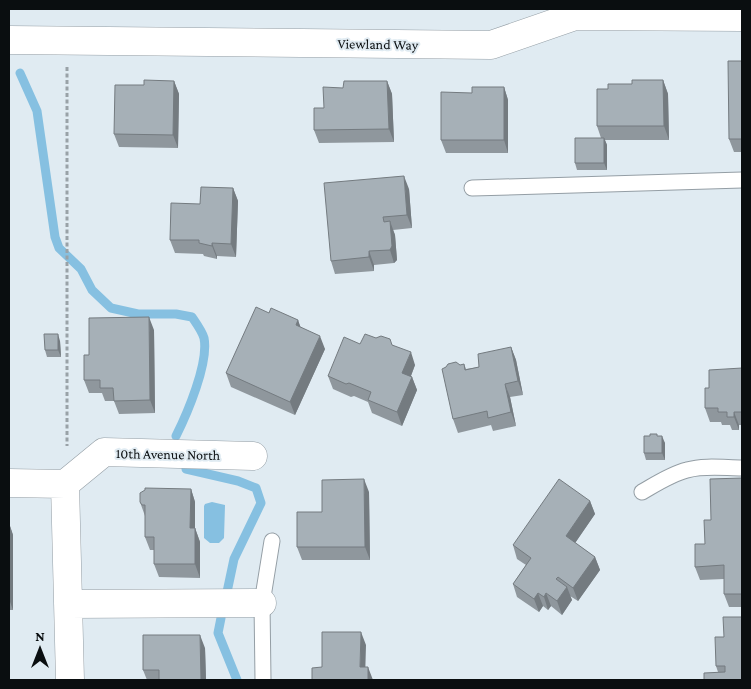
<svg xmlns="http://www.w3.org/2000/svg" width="751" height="689" font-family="'Crimson Pro',serif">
<rect width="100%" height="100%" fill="#e0ebf2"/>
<!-- water -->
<path fill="#86c0e1" d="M212,502l13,3 -1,33 -5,5h-9l-6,-5v-32l1,-2z"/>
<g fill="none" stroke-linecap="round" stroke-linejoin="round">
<!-- stream -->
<path stroke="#86c0e1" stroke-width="9" d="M20,73l17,38 18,126 4,11 22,21 11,21 19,18 27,6h38l16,3c4,6 10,14 12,21 5,25 -17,76 -28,98
M186,469l52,12 18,7 5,15 -27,56 -7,33
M221,618l-3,15 19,47"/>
<!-- service casing -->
<g stroke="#949ea5" stroke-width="17">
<path id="service" d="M472,188l270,-8
M642,492c14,-8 29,-18 45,-22 18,-5 38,-2 55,-2
M263,680l-1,-77 10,-62"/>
</g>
<!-- minor casing -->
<g stroke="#949ea5" stroke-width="29">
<path id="minor" d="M9,40l482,5 84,-29 167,1
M9,483l56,1
M65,484l39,-32 149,4
M65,484l5,196
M68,604l194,-1"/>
</g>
<!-- path -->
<path stroke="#99a2a7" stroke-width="3" stroke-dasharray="4 2.5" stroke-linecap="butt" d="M67,67v379"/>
<!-- service -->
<use href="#service" stroke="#fff" stroke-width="15"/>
<!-- minor -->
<use href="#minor" stroke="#fff" stroke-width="28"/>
</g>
<!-- wall -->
<path fill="#8f979d" d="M742,61v91h-8l-5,-13z
M663,80l5,14 1,46h-64l2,5v25h-30l-2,-7 26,-25 -4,-12 11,-37 24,-5z
M174,81l5,13 -1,54 -59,-1 -5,-13 30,-49z
M387,81l5,13 2,48 -75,1 -5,-13 10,-22 19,-20z
M504,87l4,13v53h-62l-5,-13 31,-47z
M233,188l5,13 -2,56 -19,-1v3l-13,-3 -1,-2 -28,-1 -5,-13 30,-36z
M409,189l3,39 -19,2 2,5 2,25 -3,3 -20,2v6l-39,3 -4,-13z
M269,313l29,7 2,7 25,22 -30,66 -64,-28 -5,-14z
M154,330l1,83 -36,1 -5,-13h-9l-3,-8h-13l-5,-13 5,-25z
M60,341l1,16h-14l-2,-7z
M360,344l32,1 23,20 -4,11 1,1 5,13 -15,36 -30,-13 -4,-11 -14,-6 -3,1 -18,-8 -5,-13z
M511,347l5,13 7,35 -13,2 6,29 -23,5 -2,-6 -33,8 -5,-14 11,-55 2,5 13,-2z
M742,368v57h-3v5h-7l-2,-5h-8l-1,-3h-11l-5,-14 4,-20z
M657,436l8,7v17h-19l-2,-7z
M742,478v129h-13l-5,-13v-15l-24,1 -5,-13 10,-23 6,-24z
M191,489l4,13v26l5,14v36l-41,-1 -5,-13v-14h-4l-5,-13v-21l-5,-14z
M369,492l1,68h-68l-5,-13 25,-35z
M590,501l5,13 -20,29 20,14 5,13 -22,31 -8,-5 2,4 -10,15 -11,-9 -3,4 -5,-4 -4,6 -22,-15 -4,-13 13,-19 -9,-6 -4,-14z
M9,523l4,12v75h-3v25h-1z
M724,637l18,43 -24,-8 -2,-6z
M205,648l1,32h-59l-4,-10z"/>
<!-- shaded-wall -->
<path fill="#747b80" d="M663,80l5,14 1,46 -5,-14z
M174,81l5,13 -1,54 -5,-13z
M387,81l5,13 2,48 -5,-13z
M504,87l4,13v53l-4,-13z
M604,138l3,7v25l-3,-7z
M404,176l5,13 3,39 -5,-13z
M233,188l5,13 -2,56 -5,-13z
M390,221l5,14 2,25 -3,3 -4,-13z
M212,243l5,13v3l-5,-13z
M369,251l5,14v6l-5,-14z
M149,317l5,13 1,83 -5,-13z
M298,320l5,14 -7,-9z
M58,334l2,7 1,16 -3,-7z
M320,336l5,13 -30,66 -5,-13z
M511,347l5,13 7,35 -5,-14z
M411,352l4,13 -8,21 -5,-13z
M412,377l5,13 -15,36 -5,-14z
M505,384l5,13 6,29 -5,-14z
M734,412l5,13v5l-5,-13z
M662,436l3,7v17l-3,-7z
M364,479l5,13 1,68 -5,-13z
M191,489l4,13v26l5,14v36l-5,-14 -5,-36z
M590,501l5,13 -24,35 -5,-13z
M9,523l4,12v75l-4,-11z
M595,557l5,13 -22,31 -5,-13z
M567,587l5,13 -10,15 -5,-14z
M538,593l5,13 -4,6 -5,-13z
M546,593l5,13 -3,4 -4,-13z
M9,605l1,5v25l-1,-5z
M361,632l5,13 -1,35 -5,-13z
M200,635l5,13 1,32h-5z
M368,667l5,13h-5z"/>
<!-- building -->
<path fill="#a6b0b7" stroke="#747b80" d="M728,61h14v78h-13z
M144,80l30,1 -1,54 -59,-1 1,-49h29z
M632,80h31l1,46h-67v-37h11v-5h24z
M344,81h43l2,48 -75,1v-22h10l-1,-21 20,1z
M472,87h32v53h-63v-48l31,1z
M575,138h29v25h-29z
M404,176l3,39 -24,2 1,5 6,-1 2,25 -2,4 -21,1v6l-38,4 -7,-78z
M201,187l32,1 -2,56 -19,-1v3l-13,-3v-3h-29l1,-37 29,1z
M256,307l13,6 2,-5 27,12 -2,5 24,11 -30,66 -64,-29z
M149,317l1,83 -36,1 -1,-13h-13v-8h-16v-25h5v-37z
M44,334h14v16h-13z
M365,334l11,4 5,-2 9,3 2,6 19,7 -9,21 10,4 -15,35 -29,-12 3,-8 -22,-9 -3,1 -18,-8 16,-39 16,7z
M511,347l7,34 -13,3 6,28 -23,6 -1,-7 -34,8 -11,-50 4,-2 2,-3 8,-2 4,3 4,-1 1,6 14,-3 -1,-13z
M742,368v44h-8v5h-7v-5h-9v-4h-13v-20h4v-18z
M650,434h7v2h5v17h-18v-17h6z
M742,478v116h-18v-29l-29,2v-23h10l-1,-24h7l-1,-41z
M364,479l1,68h-68v-35h25v-32z
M559,479l31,22 -24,35 29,21 -22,31 -15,-11 -2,2 11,8 -10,14 -11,-8 -2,4 -6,-4 -4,6 -21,-15 18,-26 -18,-13z
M145,488l46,1 -1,39h5v36h-41v-27h-9v-32h-3l-2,-3v-9l5,-3z
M723,617h19v63h-38v-7l21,-1v-6h-9l-1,-29h9z
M322,632h39l-1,35h8v13h-56v-12l10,-1z
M143,635h57l1,45h-42v-10h-16z"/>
<g text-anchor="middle" stroke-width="4" stroke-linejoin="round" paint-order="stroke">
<!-- street labels -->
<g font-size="14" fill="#0a0e10" stroke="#e0ebf2">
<text transform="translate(378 44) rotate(1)" y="5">Viewland Way</text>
<text transform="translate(168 454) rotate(1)" y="5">10th Avenue North</text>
</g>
</g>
<!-- border -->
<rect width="751" height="689" fill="none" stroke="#0a0e10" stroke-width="20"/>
<!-- north arrow -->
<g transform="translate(40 649)" stroke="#e0ebf2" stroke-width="4" paint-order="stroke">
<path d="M0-4L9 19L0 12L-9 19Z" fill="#0a0e10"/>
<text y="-8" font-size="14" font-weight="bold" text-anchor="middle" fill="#0a0e10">N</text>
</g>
</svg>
